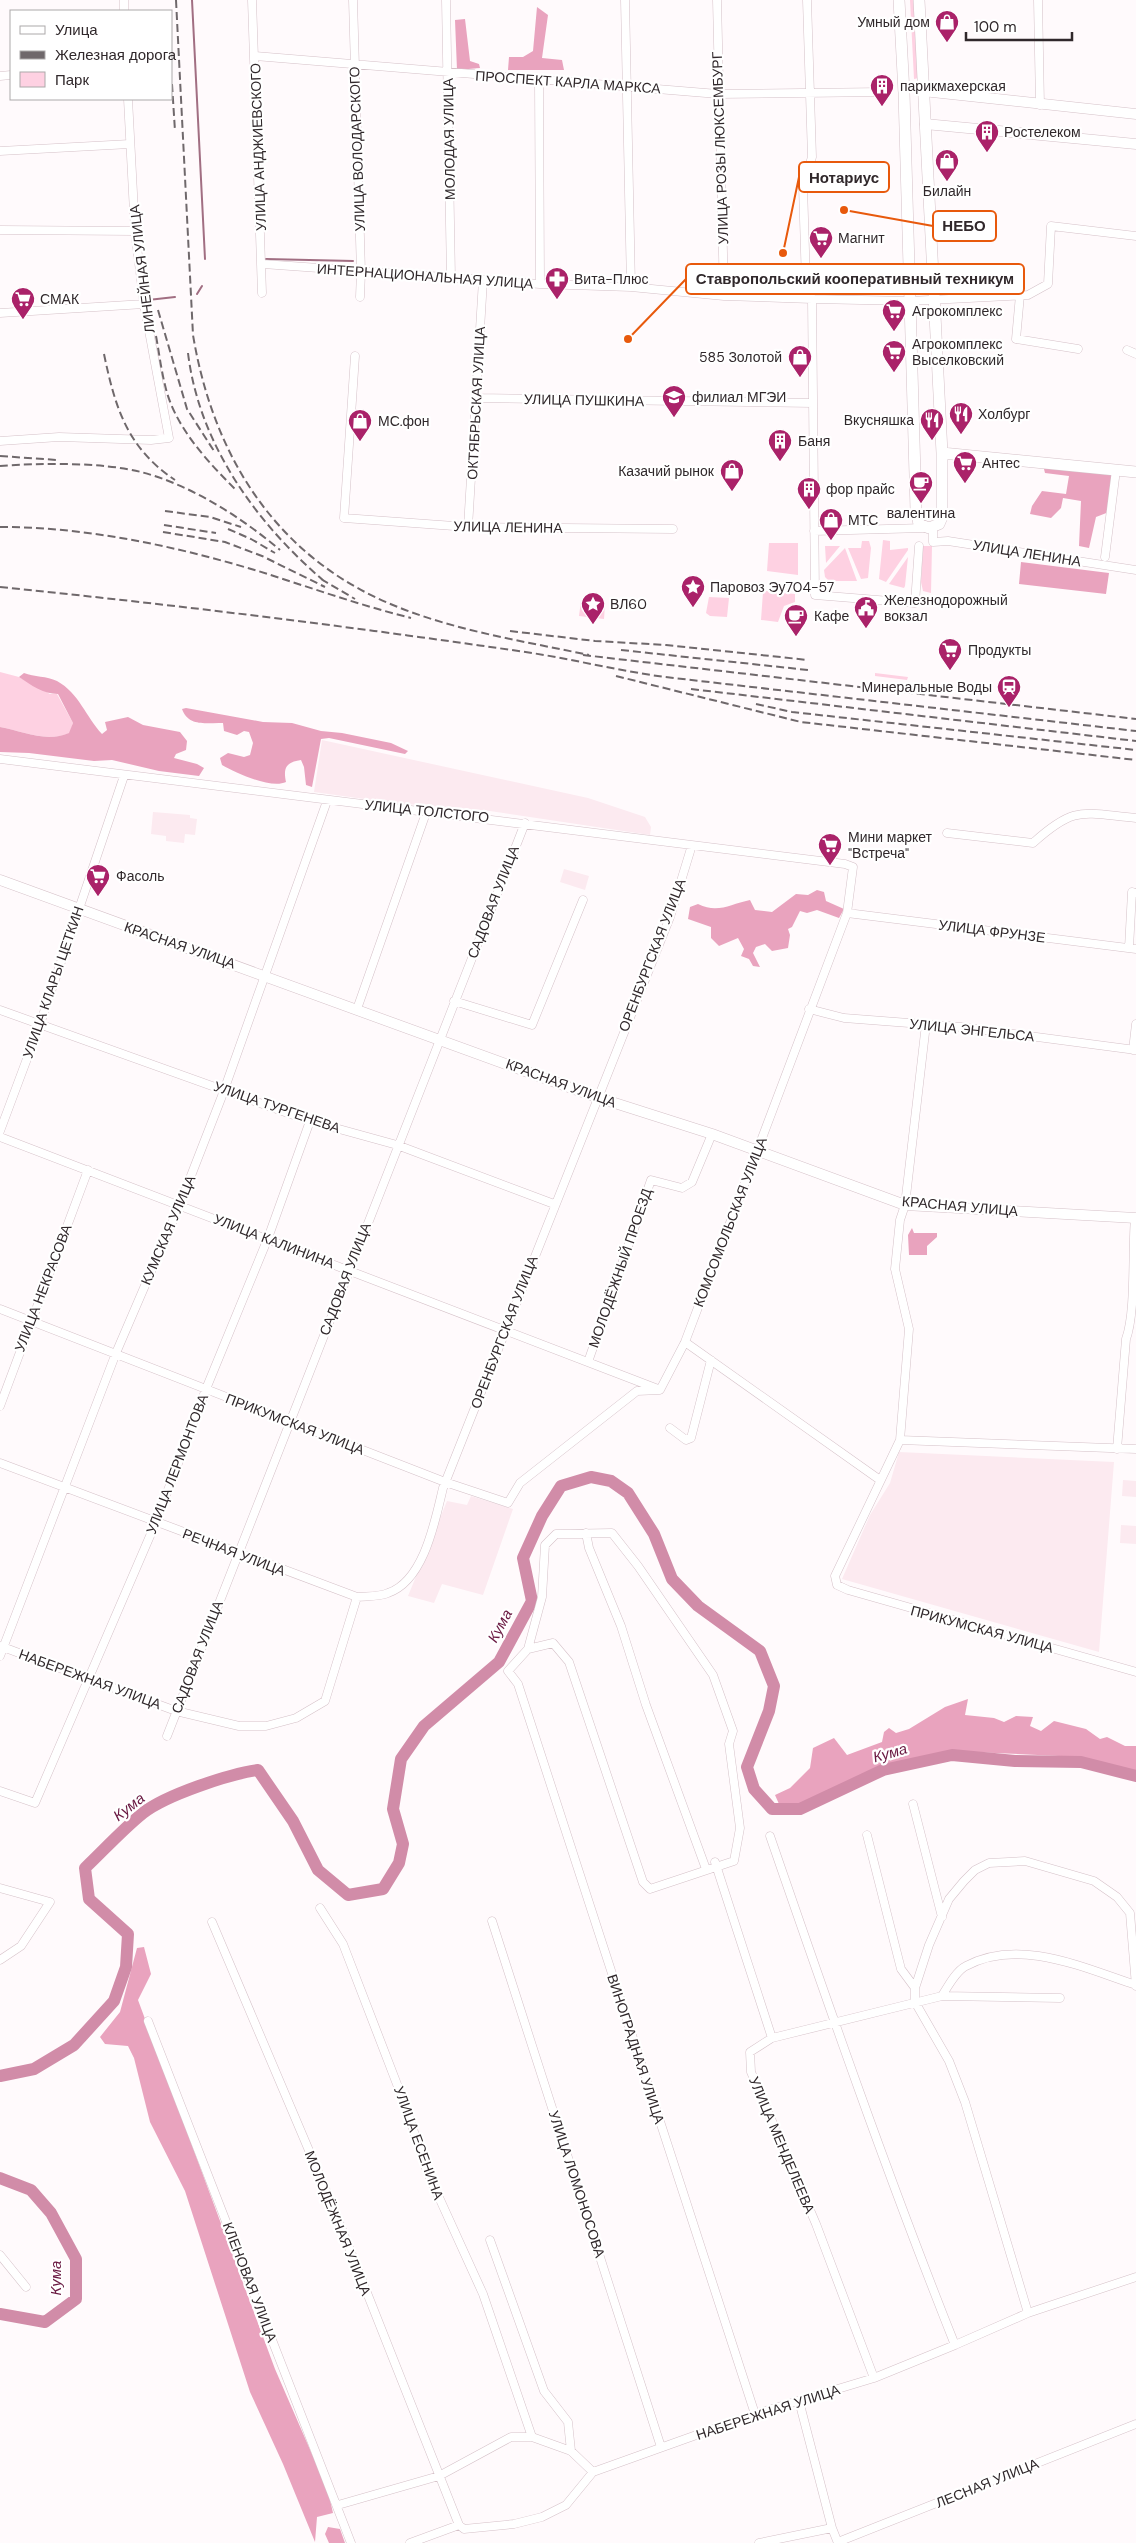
<svg xmlns="http://www.w3.org/2000/svg" width="1136" height="2543" font-family="'DM Sans',sans-serif">
<rect width="100%" height="100%" fill="#fffafc"/>
<!-- built -->
<path fill="#fceaf0" d="M322,740l266,58 57,19 6,10 -1,8 -160,-24 -97,-8 -79,-11z
M153,812l37,3v3l7,1 -2,16 -10,-1 -1,9 -18,-2v-5l-15,-2z
M564,869l25,7 -4,14 -25,-8z
M899,1452l215,10 -15,190 -257,-73 28,-64 20,-32z
M1123,1480l13,1v16l-14,-1z
M471,1496l42,13 -30,86 -41,-11 -8,19 -26,-7 39,-95 20,4z
M1121,1525l15,1v18l-16,-1z"/>
<!-- green -->
<path fill="#fed1e2" d="M910,0h5l4,78 -5,1z
M883,540l7,1v9l18,-2v2l-22,32 -7,-3z
M862,541h7l2,7 -3,30 -7,1 -13,-31h13z
M769,543h29v32l-31,-4z
M825,546h15l-14,17z
M923,546h9l-1,47 -8,-2 -2,-9z
M845,548l12,33h-28l-4,-4 -1,-7z
M908,557l-3,29 -1,2 -15,-4z
M766,591l29,3v8l-11,4 -6,16 -17,-2 2,-28z
M709,597l20,1 -2,19 -17,-1 -4,-3z
M581,601l24,3 -1,15 -25,-3z
M0,672l19,5 31,17h7l16,29 -3,10c-24,10 -47,-2 -70,-6z
M875,673l33,4 -1,3 -32,-4z"/>
<!-- forest -->
<path fill="#e9a3be" d="M537,7l11,8 -6,43 20,2 2,10h-56l1,-13h14l10,-6z
M465,19l5,42 9,3 1,4 -23,2 -2,-50z
M1043,465l72,6 -6,41 -13,5 -7,31 -10,-2 2,-45 -18,-3 -2,10 -10,10 -21,-4 2,-8 10,-15 24,3 3,-18 -24,-3z
M1021,562l88,11 -3,21 -87,-10z
M24,673c10,4 23,3 33,8 22,12 29,36 45,53l5,-4 -2,-8 23,-5 15,8 37,7 7,9 -1,9 -10,4 -2,4 23,6 7,4 -5,8 -40,-5 -47,-11 -18,1 -65,-8 -29,-1v-25c23,4 46,16 69,6l4,-10 -15,-29c-15,0 -27,-9 -39,-17z
M186,708l77,14 29,1 29,8 21,2 49,10 17,8 -3,3 -76,-16 -8,1 -9,48 -6,-2 -2,-18 -3,-7c-15,2 -18,8 -15,22 -15,7 -50,-9 -64,-17l-2,-7 8,-5 16,4 6,-2 3,-12 -4,-11 -5,-1 -7,4 -13,-4 -1,-8c-15,-1 -34,5 -41,-14z
M817,890l7,2 2,9 18,8 -5,9 -22,-8 -10,3 -7,-2 -8,16 -4,2 2,6 -2,13 -16,3 -7,-7 -9,3 -3,6 7,14 -7,-1 -4,-7 -8,-3 3,-7 -6,-11 -19,8 -8,-8v-11l-23,-8 2,-12 8,-3c20,10 32,0 52,-4l5,10 17,2 24,-18 12,1z
M912,1228l2,5h23v4l-10,9v9h-18l-1,-20z
M968,1699l-3,16 29,3 10,4 12,-6 17,1 -3,9 11,5 13,-10 32,8 14,10 7,-2 18,9h11v25l-55,-14 -131,-6 -68,15 -82,39 -21,-1 -4,-9 15,-7 20,-20 3,-20 21,-10 13,17 35,-13 2,-10 5,-4 7,5 13,-4 36,-22z
M144,1947l7,27 -13,26 137,369 53,122 5,22 -16,4 -2,25 -32,-78 -33,-72 -65,-201 -35,-69 -16,-64 -6,-12 -23,-2 -5,-7 20,-25 17,-64z
M328,2527l12,2 5,14h-16l-4,-9z"/>
<g fill="none" stroke-linecap="round" stroke-linejoin="round">
<!-- stream -->
<path stroke="#a16e82" stroke-width="2" d="M192,0l13,259
M266,259l87,2
M197,294l5,-8
M148,300l27,-3"/>
<!-- river -->
<path stroke="#d18ca8" stroke-width="12" d="M0,2076l34,-7 40,-24 40,-44 12,-34 2,-33 -39,-35 -4,-31c19,-18 38,-39 58,-55 23,-18 86,-39 115,-43l35,51 25,49 30,25 35,-6 16,-26 4,-19 -10,-35 8,-50 23,-33 75,-64 33,-61 -9,-43 19,-42 19,-30 30,-9 20,4 17,12 26,41 18,45 26,27 62,45 14,35 -5,25 -22,56 7,22 18,20h28l83,-39 69,-15 63,6 66,1 55,14
M0,2178l31,12 20,23 25,46v40l-31,23 -45,-8"/>
<!-- minor casing -->
<g stroke="#d5c1c8" stroke-width="9">
<path id="minor" d="M124,0v11
M252,0l10,293
M353,0l8,272 -1,25
M446,0l5,278
M625,0l6,287
M717,0l7,296
M807,0l5,157 -9,29 3,98 6,15 3,296 100,8 4,-57
M1038,0l2,105
M255,56l463,38 164,-2
M0,76l11,-1
M539,80l1,204
M0,151l130,-7
M0,230l135,1
M263,264l277,20 91,3 93,9 88,3 98,2 118,-6 20,-11 3,-58 85,10
M1020,295l-4,44 62,10
M0,313l144,-9
M1127,350l9,4
M355,356l-11,162 124,9 205,2
M476,398l337,5
M0,441l59,-4 92,3 18,-2 -25,-134 -9,-73 -7,-132
M468,527l15,-247
M933,527v15l15,-1 188,29
M814,531l110,-3
M1105,557l11,-87
M0,759l845,105 8,3 -6,46 -162,429 -25,48 -23,1 -117,92 -12,20 -63,-21 -445,-173
M947,833l86,10c42,-38 49,-30 103,-25
M847,913l289,36
M1129,948l3,-56 4,1
M454,1001l78,24 51,-125
M357,1009l70,-199
M809,1009l35,9 117,9 175,23
M0,1010l310,111 87,24 157,59
M926,1024l-21,181 -5,15 -5,49 14,60 -9,111 -65,136 2,9 11,5 288,82
M1133,1050l3,-26
M0,1131l40,-107 84,-248
M0,1137l658,252
M685,1342l195,138
M588,1362l63,-182 31,8 10,-6 20,-48
M0,1406l88,-236
M670,1428l16,12 5,-2 20,-78
M900,1440l236,9
M1117,1449l9,-110c10,-27 6,-88 9,-121
M0,1463l357,134
M586,1533l3,15 32,78 25,79 60,164
M0,1646l176,65 63,15h27l30,-8 29,-17 32,-104c10,-1 22,0 31,-4 36,-12 47,-72 55,-105l227,-571 22,-72
M528,1649l25,-6 16,19 74,220 7,7 84,-28 6,-33 -11,-84 4,-13 -20,-56 -75,-109 -26,-33 -56,1 -11,11 -3,52 -14,52 -20,22 10,13 237,730
M0,1656l116,-303 64,-149 42,-108 105,-295
M167,1736l358,-913
M0,1791l35,12 121,-281 50,-133 62,-151 42,-117
M913,1804l29,113
M867,1835l34,134 14,19
M770,1836c59,171 118,341 185,509
M715,1862l57,176 -22,14 1,20 65,152 58,154
M0,1888l50,14 -29,44 -21,14
M320,1908l23,36 62,161 22,66 56,123 49,143
M492,1921l169,526
M212,1922l121,285 126,318
M942,1996c6,-10 14,-25 24,-30 53,-29 118,2 170,19
M148,2021l203,522
M772,2038l170,-42 118,2
M490,2240l54,151 24,31 3,29
M0,2255l26,32
M1028,2313l-63,-211 -16,-41 -34,-59v-14l14,-43 20,-46 15,-18 11,-11 14,-7 36,-2 69,20 23,16 13,16 6,73
M799,2401l33,127 6,15
M338,2505l101,-29 72,-39h21l39,14 22,21
M838,2542l298,-118
M410,2543l49,-18 5,4 50,-5 28,-7 24,-12 27,-33 162,-58 119,-36 81,-33 73,-32 108,-36
M759,2543l73,-15"/>
</g>
<!-- tertiary casing -->
<g stroke="#d5c1c8" stroke-width="11">
<path id="tertiary" d="M923,91l213,23
M925,124l211,20
M0,880l596,217 116,37 193,71 231,13"/>
</g>
<!-- secondary casing -->
<g stroke="#d5c1c8" stroke-width="12">
<path id="secondary" d="M899,0l5,93 12,417 3,14 10,4 10,-4 3,-7v-64l-23,-453
M942,453l194,19"/>
</g>
<!-- minor -->
<use href="#minor" stroke="#fff" stroke-width="8"/>
<!-- tertiary -->
<use href="#tertiary" stroke="#fff" stroke-width="10"/>
<!-- secondary -->
<use href="#secondary" stroke="#fff" stroke-width="11"/>
<!-- rail -->
<path stroke="#6f686b" stroke-width="2" stroke-dasharray="8 4" stroke-linecap="butt" d="M176,0l17,335c19,114 76,212 184,263 66,31 141,42 212,57
M172,84l3,47
M158,310l29,99 27,42
M156,336c3,16 5,33 9,49 9,41 42,76 71,105
M188,353c11,91 68,170 136,228
M104,354c11,53 23,94 71,126
M0,456l57,4
M0,466c40,-3 102,-4 141,6 50,13 100,45 139,78
M165,511l45,6 31,10
M164,525l52,8
M0,527c87,0 175,19 258,44 51,16 101,34 153,47
M228,529l23,10 24,14
M163,532l62,10 37,14 63,31
M321,579l34,20
M0,587c177,18 355,40 532,66 44,7 88,18 133,24l471,54
M510,631l85,10 71,4 142,15
M621,650l187,20
M583,655l553,64
M616,676l185,46 335,38
M691,689l445,52
M756,704l36,8 344,38"/>
</g>
<!-- icons -->
<defs>
<g id="shop-pin" transform="scale(1.25)"><path d="M0 17L-7.5 6A9.5 9.5 0 1 1 7.5 6Z" fill="#aa2269" stroke="#fff"/><path d="M-5-2.5h2.3a2.7 3.5 0 0 1 5.4 0H5L5.5 6h-11ZM-1.5-2.5h3a1.5 2.3 0 0 0-3 0Z" fill="#fff"/></g>
<g id="building-pin" transform="scale(1.25)"><path d="M0 17L-7.5 6A9.5 9.5 0 1 1 7.5 6Z" fill="#aa2269" stroke="#fff"/><path d="M-4-6H4V6H1V3H-1V6H-4ZM-2.5-4.3h1.7v1.8h-1.7ZM.8-4.3h1.7v1.8H.8ZM-2.5-1h1.7V.8h-1.7ZM.8-1h1.7V.8H.8Z" fill="#fff"/></g>
<g id="supermarket-pin" transform="scale(1.25)"><path d="M0 17L-7.5 6A9.5 9.5 0 1 1 7.5 6Z" fill="#aa2269" stroke="#fff"/><path d="M-6-5.5h2.5l.6 2H6L4.5 2H-2.5L-4.4-4H-6ZM-1.5 3.2a1.3 1.3 0 1 0 .1 0ZM3 3.2a1.3 1.3 0 1 0 .1 0Z" fill="#fff"/></g>
<g id="pharmacy-pin" transform="scale(1.25)"><path d="M0 17L-7.5 6A9.5 9.5 0 1 1 7.5 6Z" fill="#aa2269" stroke="#fff"/><path d="M-2-6h4v4h4v4h-4v4h-4v-4h-4v-4h4Z" fill="#fff"/></g>
<g id="university-pin" transform="scale(1.25)"><path d="M0 17L-7.5 6A9.5 9.5 0 1 1 7.5 6Z" fill="#aa2269" stroke="#fff"/><path d="M0-5L7-2L0 1L-7-2ZM-4 1L0 2.5L4 1V4Q0 6-4 4Z" fill="#fff"/></g>
<g id="restaurant-pin" transform="scale(1.25)"><path d="M0 17L-7.5 6A9.5 9.5 0 1 1 7.5 6Z" fill="#aa2269" stroke="#fff"/><path d="M-5-6h1v4h1v-4h1v4h1v-4h1v5L-1.5 .5V6h-2V.5L-5-1ZM5-6V6H3V1.5H1.5Q1.5-4 5-6Z" fill="#fff"/></g>
<g id="cafe-pin" transform="scale(1.25)"><path d="M0 17L-7.5 6A9.5 9.5 0 1 1 7.5 6Z" fill="#aa2269" stroke="#fff"/><path d="M-5.5-4.5H6V0H3Q3 3.5 0 3.5H-2.5Q-5.5 3.5-5.5 0ZM3-3.2v2h1.7v-2ZM-6 4.5H4V6H-6Z" fill="#fff"/></g>
<g id="sight-pin" transform="scale(1.25)"><path d="M0 17L-7.5 6A9.5 9.5 0 1 1 7.5 6Z" fill="#aa2269" stroke="#fff"/><path d="M0-6L1.8-2.2L6-1.7L2.9 1.2L3.7 5.4L0 3.3L-3.7 5.4L-2.9 1.2L-6-1.7L-1.8-2.2Z" fill="#fff"/></g>
<g id="civic-pin" transform="scale(1.25)"><path d="M0 17L-7.5 6A9.5 9.5 0 1 1 7.5 6Z" fill="#aa2269" stroke="#fff"/><path d="M-.6-6.5H3V-4.5H.6V-3L4-1V1h2V6H-6V1h2V-1L-.6-3ZM-1.2 2.5V6h2.4V2.5Z" fill="#fff"/></g>
<g id="station-pin" transform="scale(1.25)"><path d="M0 17L-7.5 6A9.5 9.5 0 1 1 7.5 6Z" fill="#aa2269" stroke="#fff"/><path d="M-3-6H3Q5-6 5-4V2Q5 4 3 4L4.5 6H3L1.5 4h-3L-3 6H-4.5L-3 4Q-5 4-5 2V-4Q-5-6-3-6ZM-3.5-4v3h7v-3ZM-3.5 1v1.5H-2V1ZM2 1v1.5H3.5V1Z" fill="#fff"/></g>
</defs>
<g fill-rule="evenodd">
<use href="#shop-pin" x="947" y="22"/>
<use href="#building-pin" x="882" y="86"/>
<use href="#building-pin" x="987" y="132"/>
<use href="#shop-pin" x="947" y="161"/>
<use href="#supermarket-pin" x="821" y="238"/>
<use href="#pharmacy-pin" x="557" y="279"/>
<use href="#supermarket-pin" x="23" y="299"/>
<use href="#supermarket-pin" x="894" y="311"/>
<use href="#supermarket-pin" x="894" y="352"/>
<use href="#shop-pin" x="800" y="357"/>
<use href="#university-pin" x="674" y="397"/>
<use href="#restaurant-pin" x="961" y="414"/>
<use href="#restaurant-pin" x="932" y="420"/>
<use href="#shop-pin" x="360" y="421"/>
<use href="#building-pin" x="780" y="441"/>
<use href="#supermarket-pin" x="965" y="463"/>
<use href="#shop-pin" x="732" y="471"/>
<use href="#cafe-pin" x="921" y="483"/>
<use href="#building-pin" x="809" y="489"/>
<use href="#shop-pin" x="831" y="520"/>
<use href="#sight-pin" x="693" y="587"/>
<use href="#sight-pin" x="593" y="604"/>
<use href="#civic-pin" x="866" y="608"/>
<use href="#cafe-pin" x="796" y="616"/>
<use href="#supermarket-pin" x="950" y="650"/>
<use href="#station-pin" x="1009" y="687"/>
<use href="#supermarket-pin" x="830" y="845"/>
<use href="#supermarket-pin" x="98" y="876"/>
</g>
<g text-anchor="middle" stroke-width="4.5" stroke-linejoin="round" paint-order="stroke">
<!-- poi labels -->
<g font-size="14" fill="#30282b" stroke="#fff" text-anchor="start">
<text x="930" y="27" text-anchor="end">Умный дом</text>
<text x="900" y="91">парикмахерская</text>
<text x="1004" y="137">Ростелеком</text>
<text x="947" y="196" text-anchor="middle">Билайн</text>
<text x="838" y="243">Магнит</text>
<text x="574" y="284">Вита-Плюс</text>
<text x="40" y="304">СМАК</text>
<text x="912" y="316">Агрокомплекс</text>
<text x="912" y="349">Агрокомплекс<tspan x="912" dy="16">Выселковский</tspan></text>
<text x="782" y="362" text-anchor="end">585 Золотой</text>
<text x="692" y="402">филиал МГЭИ</text>
<text x="978" y="419">Холбург</text>
<text x="914" y="425" text-anchor="end">Вкусняшка</text>
<text x="378" y="426">МС.фон</text>
<text x="798" y="446">Баня</text>
<text x="982" y="468">Антес</text>
<text x="714" y="476" text-anchor="end">Казачий рынок</text>
<text x="826" y="494">фор прайс</text>
<text x="921" y="518" text-anchor="middle">валентина</text>
<text x="848" y="525">МТС</text>
<text x="710" y="592">Паровоз Эу704-57</text>
<text x="884" y="605">Железнодорожный<tspan x="884" dy="16">вокзал</tspan></text>
<text x="610" y="609">ВЛ60</text>
<text x="814" y="621">Кафе</text>
<text x="968" y="655">Продукты</text>
<text x="992" y="692" text-anchor="end">Минеральные Воды</text>
<text x="848" y="842">Мини маркет<tspan x="848" dy="16">"Встреча"</tspan></text>
<text x="116" y="881">Фасоль</text>
</g>
<!-- street labels -->
<g font-size="14" fill="#30282b" stroke="#fff">
<text transform="translate(568 82) rotate(4)" y="5">ПРОСПЕКТ КАРЛА МАРКСА</text>
<text transform="translate(449 139) rotate(-91)" y="5">МОЛОДАЯ УЛИЦА</text>
<text transform="translate(258 147) rotate(-92)" y="5">УЛИЦА АНДЖИЕВСКОГО</text>
<text transform="translate(720 148) rotate(-92)" y="5">УЛИЦА РОЗЫ ЛЮКСЕМБУРГ</text>
<text transform="translate(357 149) rotate(-92)" y="5">УЛИЦА ВОЛОДАРСКОГО</text>
<text transform="translate(142 269) rotate(-97)" y="5">ЛИНЕЙНАЯ УЛИЦА</text>
<text transform="translate(425 276) rotate(4)" y="5">ИНТЕРНАЦИОНАЛЬНАЯ УЛИЦА</text>
<text transform="translate(584 400) rotate(1)" y="5">УЛИЦА ПУШКИНА</text>
<text transform="translate(476 403) rotate(-87)" y="5">ОКТЯБРЬСКАЯ УЛИЦА</text>
<text transform="translate(508 527) rotate(1)" y="5">УЛИЦА ЛЕНИНА</text>
<text transform="translate(1027 553) rotate(9)" y="5">УЛИЦА ЛЕНИНА</text>
<text transform="translate(427 811) rotate(6)" y="5">УЛИЦА ТОЛСТОГО</text>
<text transform="translate(493 902) rotate(-69)" y="5">САДОВАЯ УЛИЦА</text>
<text transform="translate(992 931) rotate(7)" y="5">УЛИЦА ФРУНЗЕ</text>
<text transform="translate(180 945) rotate(19)" y="5">КРАСНАЯ УЛИЦА</text>
<text transform="translate(652 955) rotate(-69)" y="5">ОРЕНБУРГСКАЯ УЛИЦА</text>
<text transform="translate(53 982) rotate(-71)" y="5">УЛИЦА КЛАРЫ ЦЕТКИН</text>
<text transform="translate(972 1030) rotate(6)" y="5">УЛИЦА ЭНГЕЛЬСА</text>
<text transform="translate(561 1083) rotate(20)" y="5">КРАСНАЯ УЛИЦА</text>
<text transform="translate(277 1107) rotate(19)" y="5">УЛИЦА ТУРГЕНЕВА</text>
<text transform="translate(960 1206) rotate(5)" y="5">КРАСНАЯ УЛИЦА</text>
<text transform="translate(730 1222) rotate(-69)" y="5">КОМСОМОЛЬСКАЯ УЛИЦА</text>
<text transform="translate(168 1230) rotate(-67)" y="5">КУМСКАЯ УЛИЦА</text>
<text transform="translate(274 1241) rotate(21)" y="5">УЛИЦА КАЛИНИНА</text>
<text transform="translate(620 1268) rotate(-71)" y="5">МОЛОДЁЖНЫЙ ПРОЕЗД</text>
<text transform="translate(345 1279) rotate(-69)" y="5">САДОВАЯ УЛИЦА</text>
<text transform="translate(43 1288) rotate(-69)" y="5">УЛИЦА НЕКРАСОВА</text>
<text transform="translate(504 1332) rotate(-69)" y="5">ОРЕНБУРГСКАЯ УЛИЦА</text>
<text transform="translate(295 1424) rotate(21)" y="5">ПРИКУМСКАЯ УЛИЦА</text>
<text transform="translate(177 1464) rotate(-69)" y="5">УЛИЦА ЛЕРМОНТОВА</text>
<text transform="translate(234 1552) rotate(21)" y="5">РЕЧНАЯ УЛИЦА</text>
<text transform="translate(982 1629) rotate(15)" y="5">ПРИКУМСКАЯ УЛИЦА</text>
<text transform="translate(197 1657) rotate(-69)" y="5">САДОВАЯ УЛИЦА</text>
<text transform="translate(90 1679) rotate(20)" y="5">НАБЕРЕЖНАЯ УЛИЦА</text>
<text transform="translate(636 2049) rotate(72)" y="5">ВИНОГРАДНАЯ УЛИЦА</text>
<text transform="translate(419 2143) rotate(70)" y="5">УЛИЦА ЕСЕНИНА</text>
<text transform="translate(782 2145) rotate(67)" y="5">УЛИЦА МЕНДЕЛЕЕВА</text>
<text transform="translate(577 2184) rotate(72)" y="5">УЛИЦА ЛОМОНОСОВА</text>
<text transform="translate(338 2223) rotate(68)" y="5">МОЛОДЁЖНАЯ УЛИЦА</text>
<text transform="translate(250 2282) rotate(69)" y="5">КЛЕНОВАЯ УЛИЦА</text>
<text transform="translate(768 2412) rotate(-18)" y="5">НАБЕРЕЖНАЯ УЛИЦА</text>
<text transform="translate(987 2483) rotate(-22)" y="5">ЛЕСНАЯ УЛИЦА</text>
</g>
<!-- water labels -->
<g font-size="15" font-style="italic" fill="#691841" stroke="#fff">
<text transform="translate(500 1626) rotate(-62)" y="5">Кума</text>
<text transform="translate(890 1753) rotate(-16)" y="5">Кума</text>
<text transform="translate(129 1807) rotate(-38)" y="5">Кума</text>
<text transform="translate(56 2278) rotate(-90)" y="5">Кума</text>
</g>
</g>
<!-- callouts -->
<path fill="none" stroke="#e8590c" stroke-width="2" d="M783 253L799 177M844 210L933 226M628 339L686 279"/>
<g fill="#e8590c" stroke="#fff" stroke-width="2">
<circle cx="783" cy="253" r="5"/>
<circle cx="844" cy="210" r="5"/>
<circle cx="628" cy="339" r="5"/>
</g>
<g fill="#fff" stroke="#e8590c" stroke-width="2">
<rect x="799" y="162" width="90" height="30" rx="5"/>
<rect x="933" y="211" width="63" height="30" rx="5"/>
<rect x="686" y="264" width="338" height="30" rx="5"/>
</g>
<g font-size="15" text-anchor="middle" font-weight="bold" fill="#30282b">
<text x="844" y="183">Нотариус</text>
<text x="964" y="231">НЕБО</text>
<text x="855" y="284">Ставропольский кооперативный техникум</text>
</g>
<!-- legend -->
<rect x="10" y="10" width="162" height="90" fill="#ffffff" stroke="#aca9aa"/>
<rect x="20" y="26" width="25" height="8" fill="#ffffff" stroke="#aca9aa"/>
<text x="55" y="35" font-size="15" fill="#30282b">Улица</text>
<rect x="20" y="51" width="25" height="8" fill="#6f686b" stroke="#aca9aa"/>
<text x="55" y="60" font-size="15" fill="#30282b">Железная дорога</text>
<rect x="20" y="72" width="25" height="15" fill="#fed1e2" stroke="#aca9aa"/>
<text x="55" y="85" font-size="15" fill="#30282b">Парк</text>
<!-- scale -->
<path d="M966 32v8h106v-8" fill="none" stroke="#30282b" stroke-width="2.5"/>
<text x="974" y="32" font-size="15" fill="#30282b" stroke="#ffffff" stroke-width="4" paint-order="stroke">100 m</text>
</svg>
